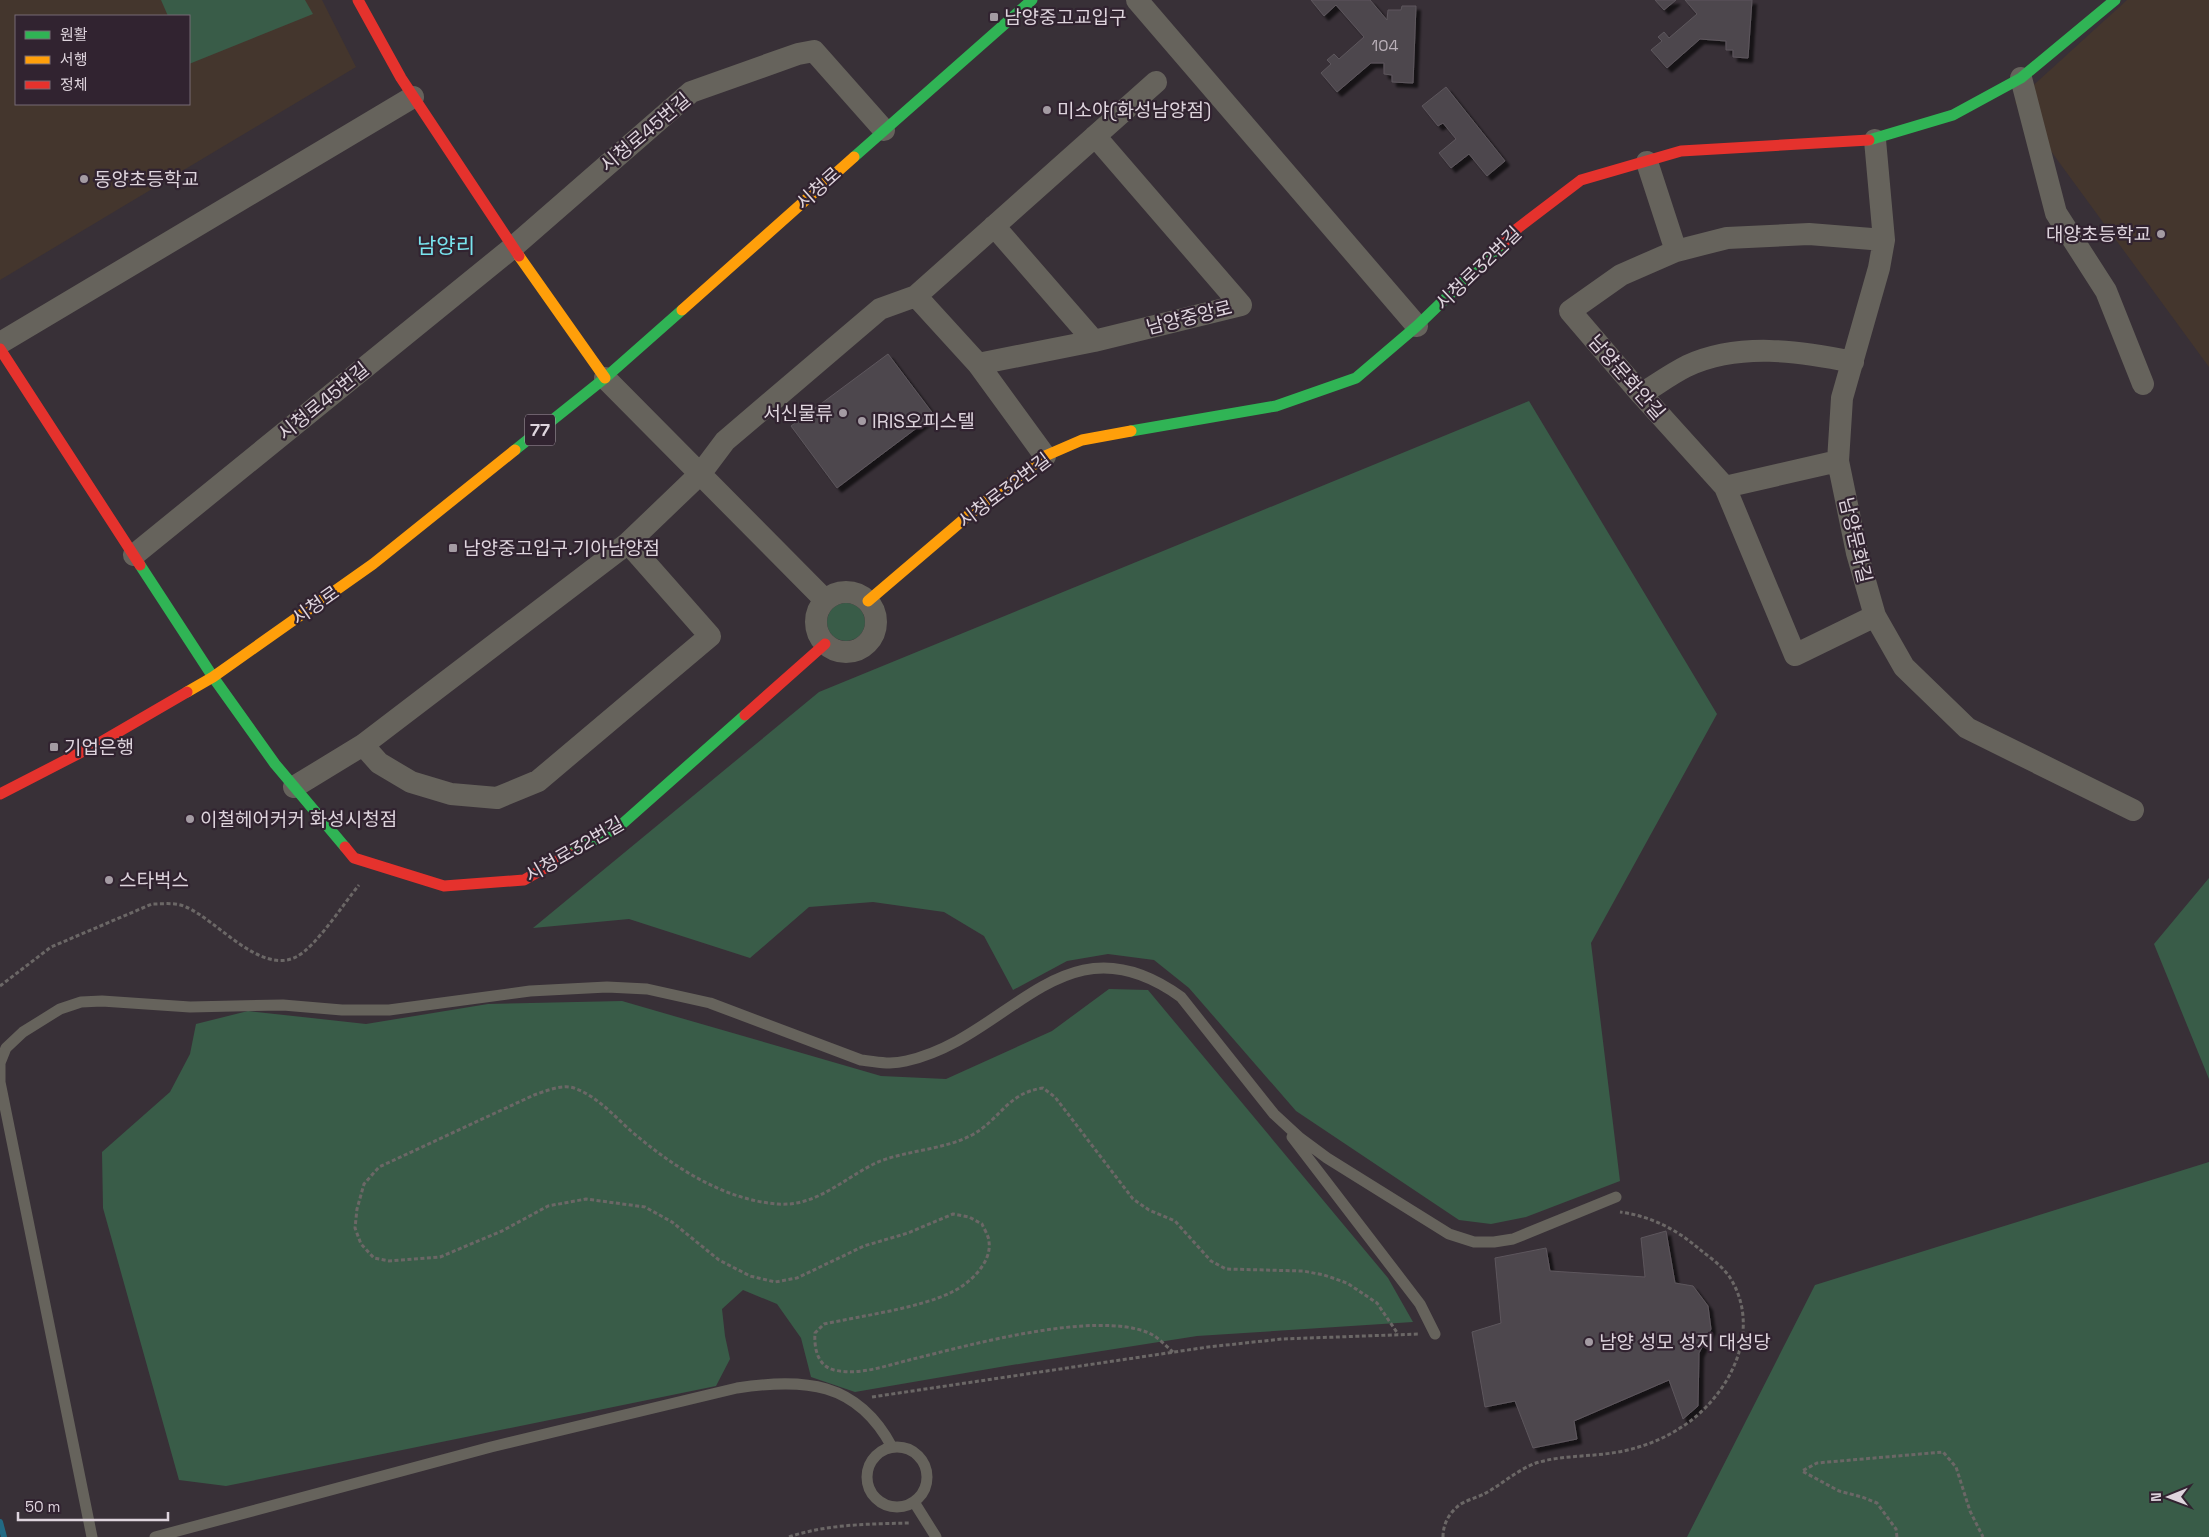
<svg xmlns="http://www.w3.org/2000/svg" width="2209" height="1537" font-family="'Space Grotesk','Noto Sans KR',sans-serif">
<defs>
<filter id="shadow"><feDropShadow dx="4.5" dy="4.5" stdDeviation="1" flood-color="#0009"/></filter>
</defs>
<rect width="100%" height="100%" fill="#383037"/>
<!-- education -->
<path fill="#44362d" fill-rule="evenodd" d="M0,0h322l34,67 -356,213zM16,16h173v88h-173z
M2127,0h82v367l-194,-265z"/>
<!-- green -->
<path fill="#395c48" d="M161,0h144l8,14 -124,50v-48h-21z
M1529,401l188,313 -126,229 29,238 -94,36 -35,7 -32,-4 -163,-109 -107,-123 -35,-28 -46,-6 -41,7 -54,29 -29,-54 -40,-24 -71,-10 -64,5 -59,51 -121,-39 -96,9 286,-236z
M827 622a19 19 0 1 1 38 0a19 19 0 1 1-38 0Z
M2209,878v201l-55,-135z
M1109,989l39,1 240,288 25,44 -216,14 -191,30 -151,26 -44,-15 -10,-39 -24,-34 -34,-14 -21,19 3,27 5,23 -14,27 -490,100 -47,-6 -76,-272 -1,-56 68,-60 20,-38 6,-30 52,-13 118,13 122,-20 134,-3 259,75 65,3 106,-48z
M2209,1162v375h-522l128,-252z"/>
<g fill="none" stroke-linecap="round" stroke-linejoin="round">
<!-- stream -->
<path stroke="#226a84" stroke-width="6" d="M0,1522l4,15"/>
</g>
<!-- building -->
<path fill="#4e464d" stroke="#5d575d" filter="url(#shadow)" d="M1311,0h59l17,20 1,-10h13l1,-4h14l-3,77 -21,-1v-7l-8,-1v-11h-13l-34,29 -16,-19 10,-9 -4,-4 7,-6 5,5 25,-22 -28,-32 -12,11z
M1655,0h21l-12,10z
M1685,0h67l-4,58 -15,-1v-7h-7v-9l-26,-2 -33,29 -16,-18 11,-9 -4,-4 6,-5 5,6 28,-24z
M1446,87l59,74 -18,15 -18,-22 -18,14 -12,-15 17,-14 -13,-16 -5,3 -16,-20z
M888,354l46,61 -97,73 -46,-62z
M1666,1231l9,52 18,3 15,20 3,23 -12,24 -1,53 -15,13 -14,-39 -95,41 3,18 -44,9 -18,-47 -30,6 -13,-75 29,-9 -6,-65 51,-10 4,23 95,6 -4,-39z"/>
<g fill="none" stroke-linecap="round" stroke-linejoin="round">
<!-- path -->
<path stroke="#6b6766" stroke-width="3" stroke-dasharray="4 2.5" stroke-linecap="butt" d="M0,986l51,-39 101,-43c11,0 23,-2 34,3 31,13 74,68 110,50 20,-10 48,-54 63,-72
M1173,1352c-7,-6 -15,-15 -24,-19 -54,-23 -179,12 -236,26 -25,6 -53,17 -79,11 -17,-4 -20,-23 -19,-37l9,-9c37,-8 96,-16 128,-32 17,-8 40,-29 37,-50 0,-6 -5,-13 -7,-18l-13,-7 -16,-3 -45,19 -44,13 -67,32 -22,4 -25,-6 -31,-16 -47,-38 -27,-15 -59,-8 -38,7 -46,25 -62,26 -51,4 -15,-3 -13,-14 -6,-16 2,-19 7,-25 15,-17 155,-72c12,-4 28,-11 40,-7 23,8 40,28 57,43 41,35 92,69 147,73 39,3 67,-27 100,-42 30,-12 65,-12 94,-27 29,-16 35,-42 71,-47l12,9 78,102 16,11 26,11 36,40 15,8 77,2 21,4 23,8 30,20 21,31
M872,1397l336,-50 74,-8 137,-5
M789,1537c38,-13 81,-13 120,-14
M1443,1537c0,-12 5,-22 14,-30 6,-6 19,-9 27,-13 17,-9 33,-24 52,-31 26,-8 55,-6 82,-11 28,-5 53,-16 75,-33 42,-34 68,-94 36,-143 -8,-11 -21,-20 -31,-28 -22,-19 -48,-32 -78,-36
M1897,1537l-1,-8 -19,-26 -15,-6 -23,-6 -37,-20 15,-8 126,-11 13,15 14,44 13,26"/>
<!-- lane -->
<path stroke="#66635c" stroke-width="11" d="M1292,1137l128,167 15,30
M867 1477a30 30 0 1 1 60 0a30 30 0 1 1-60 0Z
M914,1502l22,35
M92,1537l-92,-455v-19l6,-15 17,-16 37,-23 21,-7 21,-1 88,6 93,-2 59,5h47l141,-19 77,-4 40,2 63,14 151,57c15,2 30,5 45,1 105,-23 158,-149 275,-64l93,117 26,24 27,20 122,76 25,8h20l19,-3 103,-42
M155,1537l336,-90 246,-59c67,-10 120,-7 155,59"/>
<!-- street -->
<path stroke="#66635c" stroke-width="22" d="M1137,0l280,326
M2021,78l35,135 50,78 37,93
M1875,140l9,100 -5,28 -37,130 -4,63 19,92 18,63 29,51 63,61 166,82
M1647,162l29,89
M994,226l100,115
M916,296l62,68 67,92
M0,343l413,-246
M978,364l116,-23 147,-36 -146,-169
M605,378l220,222
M1641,394c15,-9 30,-20 46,-28 52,-24 112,-15 166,-4
M1725,487l113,-26
M134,555l378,-307 179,-156 107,-38 16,-3 70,79
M816 622a30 30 0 1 1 60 0a30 30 0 1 1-60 0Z
M1875,616l-80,39 -70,-168 -84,-93 -71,-83 51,-36 55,-24 51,-13 82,-4 75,6
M363,745l16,18 32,19 40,12 46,4 41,-17 172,-145 -82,-93
M294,787l69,-42 265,-202 73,-70 24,-32 155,-132 36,-13 240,-214"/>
<!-- fast -->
<path stroke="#30b455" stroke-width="11" d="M1869,140l84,-25 68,-37 94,-78
M854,157l178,-157
M1131,431l145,-25 80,-28 61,-52 85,-82
M515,450l90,-72 77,-68
M140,565l73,112 62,87 70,83
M569,854l52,-29 124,-110"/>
<!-- slow -->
<path stroke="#ff9f0a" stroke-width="11" d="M519,256l86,122
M682,310l172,-153
M868,601l109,-93 68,-52 37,-16 49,-9
M187,692l26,-15 160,-113 142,-114"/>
<!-- jam -->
<path stroke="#e5322d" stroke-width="11" d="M358,0l43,78 118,178
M1502,244l16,-16 63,-48 100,-29 188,-11
M0,349l140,216
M745,715l80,-71
M0,794l101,-52 86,-50
M345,847l9,11 90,28 80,-6 45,-26"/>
</g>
<!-- markers -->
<g fill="#a49ba3" stroke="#312330" stroke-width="2">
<rect x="989" y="12" width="10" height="10" rx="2.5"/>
<circle cx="1047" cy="110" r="5"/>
<circle cx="84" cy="179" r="5"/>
<circle cx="2161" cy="234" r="5"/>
<circle cx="843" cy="413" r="5"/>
<circle cx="862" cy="421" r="5"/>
<rect x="448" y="543" width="10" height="10" rx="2.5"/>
<rect x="49" y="742" width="10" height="10" rx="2.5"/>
<circle cx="190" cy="819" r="5"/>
<circle cx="109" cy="880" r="5"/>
<circle cx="1589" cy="1342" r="5"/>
</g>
<g text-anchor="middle" stroke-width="4.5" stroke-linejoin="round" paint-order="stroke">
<!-- number labels -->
<g font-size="16" fill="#bab0b9">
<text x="1385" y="51">104</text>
</g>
<!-- shield labels -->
<rect fill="#312330" stroke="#aa9fa9" stroke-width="1" x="525" y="414.5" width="30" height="31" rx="4"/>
<g font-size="18" font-weight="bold" fill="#ded4dd">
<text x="540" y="436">77</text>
</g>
<!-- poi labels -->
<g font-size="19" fill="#ded4dd" stroke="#312330" text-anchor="start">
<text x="1004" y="24">남양중고교입구</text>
<text x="1057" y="117">미소야(화성남양점)</text>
<text x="94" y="186">동양초등학교</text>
<text x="2151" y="241" text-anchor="end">대양초등학교</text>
<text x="833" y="420" text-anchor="end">서신물류</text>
<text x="872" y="428">IRIS오피스텔</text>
<text x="463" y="555">남양중고입구.기아남양점</text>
<text x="64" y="754">기업은행</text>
<text x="200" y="826">이철헤어커커 화성시청점</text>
<text x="119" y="887">스타벅스</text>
<text x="1599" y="1349">남양 성모 성지 대성당</text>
</g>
<!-- street labels -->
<g font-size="19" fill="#ded4dd" stroke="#312330">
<text transform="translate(645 132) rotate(-40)" y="7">시청로45번길</text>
<text transform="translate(818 188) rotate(-42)" y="7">시청로</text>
<text transform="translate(1478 268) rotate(-44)" y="7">시청로32번길</text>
<text transform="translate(1189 317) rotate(-14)" y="7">남양중앙로</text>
<text transform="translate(1627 377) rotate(49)" y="7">남양문화안길</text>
<text transform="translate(323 401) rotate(-39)" y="7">시청로45번길</text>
<text transform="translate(1004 490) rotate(-37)" y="7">시청로32번길</text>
<text transform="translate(1856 540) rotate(77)" y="7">남양문화길</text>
<text transform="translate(315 605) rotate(-35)" y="7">시청로</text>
<text transform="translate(574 849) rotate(-30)" y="7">시청로32번길</text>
</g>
<!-- quarter labels -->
<g font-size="21" fill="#79e4ee" stroke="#312330">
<text x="446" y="253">남양리</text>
</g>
</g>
<!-- legend -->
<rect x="15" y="15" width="175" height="90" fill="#312330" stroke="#766a75"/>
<rect x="25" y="31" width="25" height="8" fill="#30b455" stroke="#766a75"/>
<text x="60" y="40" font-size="15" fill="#ded4dd">원활</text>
<rect x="25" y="56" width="25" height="8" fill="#ff9f0a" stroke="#766a75"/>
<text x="60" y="65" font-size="15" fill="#ded4dd">서행</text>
<rect x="25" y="81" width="25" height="8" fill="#e5322d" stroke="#766a75"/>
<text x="60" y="90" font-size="15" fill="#ded4dd">정체</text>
<!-- north arrow -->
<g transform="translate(2169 1497) rotate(269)" stroke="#312330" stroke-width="4" paint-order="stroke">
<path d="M0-4L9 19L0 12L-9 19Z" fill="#ded4dd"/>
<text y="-8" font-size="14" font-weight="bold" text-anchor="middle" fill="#ded4dd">N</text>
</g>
<!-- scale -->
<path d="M18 1512v8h150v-8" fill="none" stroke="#ded4dd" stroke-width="2.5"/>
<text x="25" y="1512" font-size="15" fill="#ded4dd" stroke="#312330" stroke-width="4" paint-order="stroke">50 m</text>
</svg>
